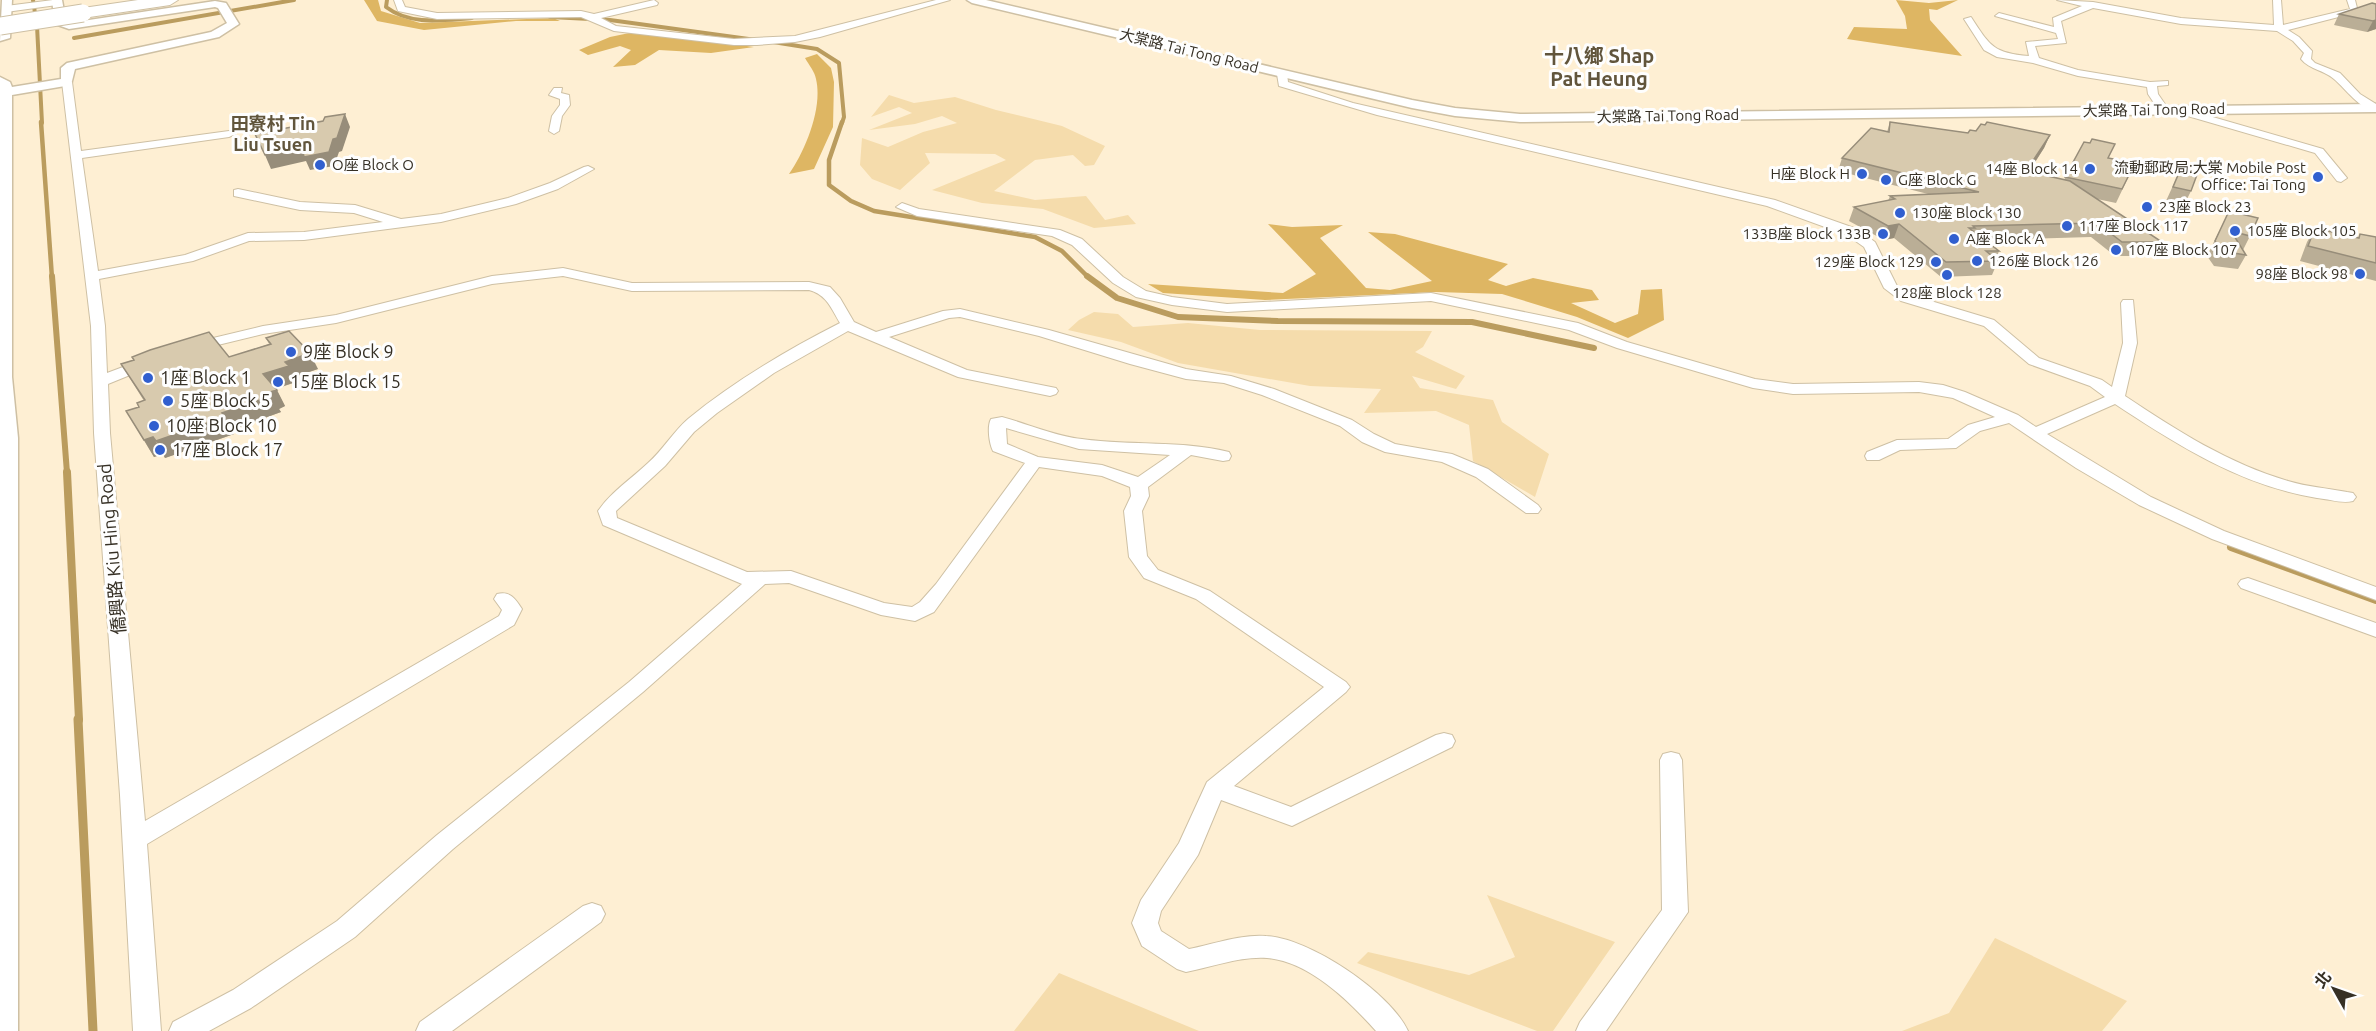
<svg xmlns="http://www.w3.org/2000/svg" width="2376" height="1031" font-family="Ubuntu,'Noto Sans TC',sans-serif">
<rect width="100%" height="100%" fill="#feefd3"/>
<!-- green -->
<path fill="#f5dcac" d="M889,95l25,8 41,-6 41,13 66,16 43,20 -11,19 -9,1 -12,-11 -38,5 -41,31 41,9 51,-4 19,24 23,-5 8,9 -42,4 -51,-19 -61,-6 -50,-13 74,-30 -11,-6 -70,-1 5,10 -30,27 -28,-11 -12,-14 2,-27 26,9 35,-15 34,-9 -15,-7 -27,8 -46,6 43,-17 -13,-6 -28,10z
M1094,312l24,2 15,13 55,-4 72,7 172,1 -9,16 -8,5 50,24 -9,13 -44,-13 8,12 73,12 9,22 47,32 -14,43 -62,-36 -4,-36 -33,-14 -72,2 17,-24 -71,-3 -132,-23 -57,-21 -53,-12 11,-10z
M1487,895l128,47 -62,89h-16l-180,-68 11,-11 101,23 46,-18z
M1995,938l132,63 -25,30h-200l47,-18z
M1059,973l140,58h-185z"/>
<!-- forest -->
<path fill="#deb663" d="M364,0h14l3,11 39,12 133,-5 7,3h-44l-92,9 -47,-9z
M1896,0l33,3 29,-3 -21,10 -8,-1 1,11 32,36 -115,-17 7,-12 53,2 -2,-13z
M639,31l115,16 -43,6 -52,-3 -24,15 -22,2 18,-17 -11,-4 -32,9 -9,-5 31,-13z
M817,54l14,14 3,14 -1,45 -19,42 -25,5c16,-23 34,-66 27,-95 -1,-7 -7,-14 -11,-21z
M1268,224l24,3 51,-2 -23,13 46,50 24,2 42,-9 -64,-49 27,2 113,30 -20,16 18,6 27,-8 59,12 7,10 -28,3 44,20 23,-9 3,-24 21,-1 2,31 -36,18 -51,-21 -75,-23 -66,-2 -171,8 -102,-7 -15,-9 135,9 33,-19z"/>
<g fill="none" stroke-linecap="round" stroke-linejoin="round">
<!-- stream-far4 -->
<path stroke="#ba9c5e" stroke-width="4" d="M33,0l4,26 5,97
M387,0l-1,7c25,19 57,13 86,11
M550,17l60,3 146,20
M74,38l220,-38
M773,42l44,7 22,14 5,54 -2,6"/>
<!-- stream-far3 -->
<path stroke="#ba9c5e" stroke-width="4.5" d="M41,122l11,156
M842,122l-13,38v25l22,16 23,10 161,26 27,14 27,27"/>
<!-- stream-far2 -->
<path stroke="#ba9c5e" stroke-width="6" d="M52,276l15,197
M1087,276l30,22 61,19 100,4 194,1 122,26"/>
<!-- stream-far1 -->
<path stroke="#ba9c5e" stroke-width="8" d="M67,472l12,248
M2231,547l145,53"/>
<!-- stream -->
<path stroke="#ba9c5e" stroke-width="9" d="M78,719l15,312"/>
<!-- minor casing -->
<g stroke="#cec0a4" stroke-width="2">
<path id="minor" d="M53,0l8,2 -4,3 -51,7 -4,-3 4,-3z
M394,0h8l3,7 32,6 144,-2 13,3 60,-14 4,3 -1,2 -56,13 15,8 118,13 61,-3 141,-36h14l-130,37 -25,5 -38,3h-23l-120,-14 -33,-14 -144,2 -39,-8z
M2057,0l36,2 88,16 93,7 -1,-25h8l2,25 67,-16 -3,-9h8l3,12 -70,18 11,7 13,14 -1,8 4,4 25,10 20,21 16,10v7c-18,-3 -29,-21 -42,-32 -10,-9 -24,-9 -33,-20l3,-6 -11,-12 -16,-10 -96,-7 -88,-16 -32,13 5,22 -31,3 4,12 39,12 72,12 18,-1v4l-11,1 1,8 11,16 -5,3 -4,-1 -12,-18 -1,-7 -69,-11 -45,-13 -36,-6 -13,-7 -20,-31 7,-2c19,29 22,36 58,39l-3,-14 32,-3 -2,-6 -61,-17 4,-3 55,14 -1,-9 29,-12z
M1282,71l5,3 1,8 65,21 422,97 82,29 18,13 22,44 14,9 83,25 45,38 63,22 10,7 11,-44 -2,-40 2,-3h10l4,43 -12,53c51,34 104,68 163,85 19,6 39,7 59,11l6,1 3,4 -3,4c-11,3 -24,-2 -36,-3 -75,-12 -140,-53 -202,-94l-68,30 104,63 73,34 152,56v13l-164,-61 -73,-34 -63,-37 -67,-45 -29,8 -24,17 -56,2 -21,10h-12l-2,-4 2,-4 30,-12 51,-1 20,-14 27,-8 -42,-19 -34,-6 -126,2 -40,-6 -136,-40 -48,-18 -138,-29 -204,11 -55,-7 -36,-8 -23,-14 -41,-38 -20,-9 -135,-20 -21,-9 6,-4 17,6 141,21 22,9 41,38 23,14 26,6 55,7 204,-11 147,30 49,19 128,37 38,5 126,-2 24,3 22,7 53,23 18,12 69,-30 -15,-11 -61,-22 -45,-38 -83,-25 -17,-13 -20,-41 -17,-12 -80,-29 -390,-91 -98,-29 -2,-12z
M67,79l5,3 9,69 148,-20 6,3 -6,3 -147,21 16,113 87,-16 63,-22 56,-1 79,-10 -29,-9 -54,-3 -66,-14v-6l4,-1 62,13 55,3 46,14 40,-5 67,-16 42,-15 34,-16 4,-1 6,3 -36,20 -42,15 -75,18 -137,18 -55,1 -56,20 -94,18 6,47 2,47 40,-15 8,5 -3,3 -44,18 2,49 35,388 354,-205 3,-6 -8,-11 3,-5c13,-3 18,4 25,15l-8,16 -367,219 14,187h-28l-13,-236 -26,-362 -3,-107 -29,-244z
M554,88h8l-1,5 8,2 1,10 -8,11 -3,15 -5,3 -5,-3 3,-15 8,-11v-6l-11,-4z
M2178,107l145,42 24,29 -6,4 -4,-1 -22,-28 -141,-41v-4z
M563,268l69,15 177,-1 21,5 10,11 14,24 22,10 67,-21 17,-2 89,21 137,39 45,7 43,13 78,31 22,14 21,10 57,10 36,15 50,36 3,4 -3,4h-12l-50,-36 -34,-15 -57,-10 -23,-10 -22,-16 -78,-31 -38,-12 -38,-4 -56,-15 -91,-28 -79,-19 -11,1 -60,19 78,33 89,18 2,3 -2,3 -6,2 -92,-19 -110,-46 -74,42 -57,40 -23,19 -29,34 -49,45 1,7 130,54 44,-1 93,32 28,4 8,-5 16,-18 89,-121 -32,-12c-4,-8 -6,-25 -2,-32l11,-2c26,7 53,19 80,22 49,7 99,1 147,13l2,4 -2,4 -6,1 -32,-6 -43,32 1,9 -7,15 5,45 11,14 52,21 136,91 4,5 -4,5 -112,94 57,21 145,-72 8,-2 8,2 3,6 -3,6 -160,79 -71,-26 -23,55 -37,56 -3,12 3,8 28,18c25,-5 52,-15 77,-13 43,2 124,56 142,95h-32c-27,-30 -66,-69 -109,-73 -26,-2 -55,9 -81,14l-9,-3 -35,-23 -10,-23 9,-23 38,-57 28,-61 117,-95 -128,-88 -52,-21 -15,-21 -5,-46 7,-15 -1,-9 -28,-11 -63,-9 -105,145 -19,9 -34,-6 -92,-32 -24,1 -122,108 -190,157 -98,88 -104,71 -42,23h-40l4,-9 60,-32 104,-69 100,-86 192,-153 113,-98 -139,-59 -5,-14c13,-19 33,-32 50,-48 15,-13 25,-31 40,-44 46,-38 99,-69 152,-96 -9,-15 -13,-28 -31,-33l-177,1 -69,-15 -71,8 -156,39 -73,11 -70,17 -7,-4 2,-3 75,-18 73,-11 156,-39zM1006,428l73,21 91,6 -32,22 -36,-12 -64,-8 -31,-13z
M2248,578l128,45v14l-135,-49 -3,-4 3,-4z
M1671,752l8,2 3,6 6,152 -82,119h-30l4,-9 82,-112 -2,-150 3,-6z
M592,903l9,3 4,8 -4,8 -149,109h-36l4,-9 163,-116z"/>
</g>
<!-- tertiary casing -->
<g stroke="#cec0a4" stroke-width="3">
<path id="tertiary" d="M2,0h10l-2,38 -10,3z
M52,0h10l4,22 3,1 146,-22 11,2 13,21 -20,13 -144,32 -4,16 -59,10v282l6,61v593h-18v-954l10,5 2,5 49,-8v-11l6,-5 144,-31 16,-9 -9,-15 -3,-1 -146,22 -14,-5z
M967,0h19l426,100 43,8 65,6 856,-10v8l-856,10 -65,-6 -43,-8 -440,-105z"/>
</g>
<!-- motorway casing -->
<g stroke="#cec0a4" stroke-width="2">
<path id="motorway" d="M138,0h40l-8,5 -87,13 -8,-5 8,-5z"/>
</g>
<!-- minor -->
<use href="#minor" fill="#fff" fill-rule="evenodd"/>
<!-- tertiary -->
<use href="#tertiary" fill="#fff" fill-rule="evenodd"/>
<!-- motorway -->
<use href="#motorway" fill="#fff" fill-rule="evenodd"/>
<!-- motorway-bridge casing -->
<g stroke="#cec0a4" stroke-width="19" stroke-linecap="butt">
<path id="motorway-bridge" d="M0,26l83,-13"/>
</g>
<!-- motorway-bridge -->
<use href="#motorway-bridge" stroke="#fff" stroke-width="17"/>
</g>
<!-- wall -->
<path fill="#baae96" d="M2376,4v25l-9,3 -33,-7 5,-11z
M1890,122l78,11 8,-2 74,4 -6,13 -15,24 35,8 20,-38 25,16 26,5 -19,40 -19,-4 65,43 -7,14h-40l-24,-19 -106,3 14,11 -3,8 2,2 -6,14 -51,2 -47,-39 -10,2 -35,-19 5,-14 34,-6 2,-5 38,-2 -90,-23 4,-13 45,-26z
M2181,168l10,23 -7,14 -18,-4z
M2229,211l21,25 -7,14 3,5 -8,14 -24,-3 -7,-10z
M2315,228l43,10 2,-4 16,3v44l-76,-20 7,-19z
M266,338l52,31 -24,8 2,5 -20,7 9,17 -6,3 2,3 -50,18 3,4 -69,24 -2,-4 -9,3 -28,-46 13,-4 5,-6 -23,-37 13,-4 95,-3 40,-13z"/>
<!-- shaded-wall -->
<path fill="#978d7a" d="M2376,20v9l-9,3 6,-11z
M345,114l5,13 -8,24 -3,1 -5,14 -24,4 -4,-9 -35,8 -6,-14 68,-16z
M2050,135l-6,13 -24,37 6,-14z
M1899,224l-5,14 -10,2 4,-14z
M310,353l8,16 -24,8 2,5 -25,8 -8,-16 22,-12z
M277,390l8,16 -6,3 2,3 -50,18 3,4 -69,24 -9,-17z
M153,437l10,17 -9,3 -10,-17z"/>
<!-- building -->
<path fill="#d8caae" stroke="#978d7a" stroke-width="1.5" d="M2372,3l4,1v16l-3,1 -34,-7z
M345,114l-8,24 -4,1 -4,13 -25,5 -2,-10 -37,8 -10,-21 68,-13 2,-4z
M1890,122l78,11 2,-3 6,1 5,-7 4,1 2,-3 63,13 -24,36 44,10 92,61h-40l-25,-19 -124,3 2,2h-6l30,23h-13l12,10 -52,1 -47,-38 -11,2 -34,-19 41,-8 -5,-3 89,-4 -137,-34 29,-30 18,4z
M2092,139l23,5 -7,14 27,5 -13,26 -57,-12 19,-35 6,1z
M2181,168l17,4 -7,19 -18,-4z
M2229,211l29,7 -8,18 -19,-5 15,24 -25,-4 -6,-10z
M2315,228l44,10 1,-4 16,3v26l-68,-17z
M289,331l21,22 -25,9 4,4 -26,8 14,16 -7,2 2,4 -50,17 3,4 -69,24 -3,-4 -9,3 -18,-29 13,-4 -2,-4 8,-3 -24,-36 13,-4 -2,-3 18,-7 59,-18 20,25 42,-13 -5,-6z"/>
<!-- markers -->
<g fill="#315fcf" stroke="#fefefe" stroke-width="2">
<circle cx="320" cy="165" r="6"/>
<circle cx="2090" cy="169" r="6"/>
<circle cx="1862" cy="174" r="6"/>
<circle cx="2318" cy="177" r="6"/>
<circle cx="1886" cy="180" r="6"/>
<circle cx="2147" cy="207" r="6"/>
<circle cx="1900" cy="213" r="6"/>
<circle cx="2067" cy="226" r="6"/>
<circle cx="2235" cy="231" r="6"/>
<circle cx="1883" cy="234" r="6"/>
<circle cx="1954" cy="239" r="6"/>
<circle cx="2116" cy="250" r="6"/>
<circle cx="1977" cy="261" r="6"/>
<circle cx="1936" cy="262" r="6"/>
<circle cx="2360" cy="274" r="6"/>
<circle cx="1947" cy="275" r="6"/>
<circle cx="291" cy="352" r="6"/>
<circle cx="148" cy="378" r="6"/>
<circle cx="278" cy="382" r="6"/>
<circle cx="168" cy="401" r="6"/>
<circle cx="154" cy="426" r="6"/>
<circle cx="160" cy="450" r="6"/>
</g>
<g text-anchor="middle" stroke-width="6" stroke-linejoin="round" paint-order="stroke">
<!-- far-street labels -->
<g font-size="15" fill="#363025" stroke="#fefefe">
<text transform="translate(1189 51) rotate(14)" y="5">大棠路 Tai Tong Road</text>
<text transform="translate(2154 110) rotate(-1)" y="5">大棠路 Tai Tong Road</text>
<text transform="translate(1668 116) rotate(-1)" y="5">大棠路 Tai Tong Road</text>
</g>
<!-- far-poi labels -->
<g font-size="15" fill="#363025" stroke="#fefefe" text-anchor="start">
<text x="332" y="170">O座 Block O</text>
<text x="2306" y="173" text-anchor="end">流動郵政局:大棠 Mobile Post<tspan x="2306" dy="17">Office: Tai Tong</tspan></text>
<text x="2078" y="174" text-anchor="end">14座 Block 14</text>
<text x="1850" y="179" text-anchor="end">H座 Block H</text>
<text x="1898" y="185">G座 Block G</text>
<text x="2159" y="212">23座 Block 23</text>
<text x="1912" y="218">130座 Block 130</text>
<text x="2079" y="231">117座 Block 117</text>
<text x="2247" y="236">105座 Block 105</text>
<text x="1871" y="239" text-anchor="end">133B座 Block 133B</text>
<text x="1966" y="244">A座 Block A</text>
<text x="2128" y="255">107座 Block 107</text>
<text x="1989" y="266">126座 Block 126</text>
<text x="1924" y="267" text-anchor="end">129座 Block 129</text>
<text x="2348" y="279" text-anchor="end">98座 Block 98</text>
<text x="1947" y="298" text-anchor="middle">128座 Block 128</text>
</g>
<!-- far-quarter labels -->
<g font-size="18" font-weight="bold" fill="#61553c" stroke="#fefefe">
<text x="273" y="130">田寮村 Tin<tspan x="273" dy="21">Liu Tsuen</tspan></text>
</g>
<!-- poi labels -->
<g font-size="18" fill="#363025" stroke="#fefefe" text-anchor="start">
<text x="303" y="358">9座 Block 9</text>
<text x="160" y="384">1座 Block 1</text>
<text x="290" y="388">15座 Block 15</text>
<text x="180" y="407">5座 Block 5</text>
<text x="166" y="432">10座 Block 10</text>
<text x="172" y="456">17座 Block 17</text>
</g>
<!-- street labels -->
<g font-size="18" fill="#363025" stroke="#fefefe">
<text transform="translate(112 549) rotate(-95)" y="6">僑興路 Kiu Hing Road</text>
</g>
<!-- far-district labels -->
<g font-size="20" font-weight="bold" fill="#61553c" stroke="#fefefe">
<text x="1599" y="63">十八鄉 Shap<tspan x="1599" dy="23">Pat Heung</tspan></text>
</g>
</g>
<!-- north arrow -->
<g transform="translate(2334 989) rotate(310)" stroke="#fefefe" stroke-width="4.5" paint-order="stroke">
<path d="M0-4.5L10 22L0 15L-10 22Z" fill="#363025"/>
<text y="-9" font-size="16" font-weight="bold" text-anchor="middle" fill="#363025">北</text>
</g>
</svg>
